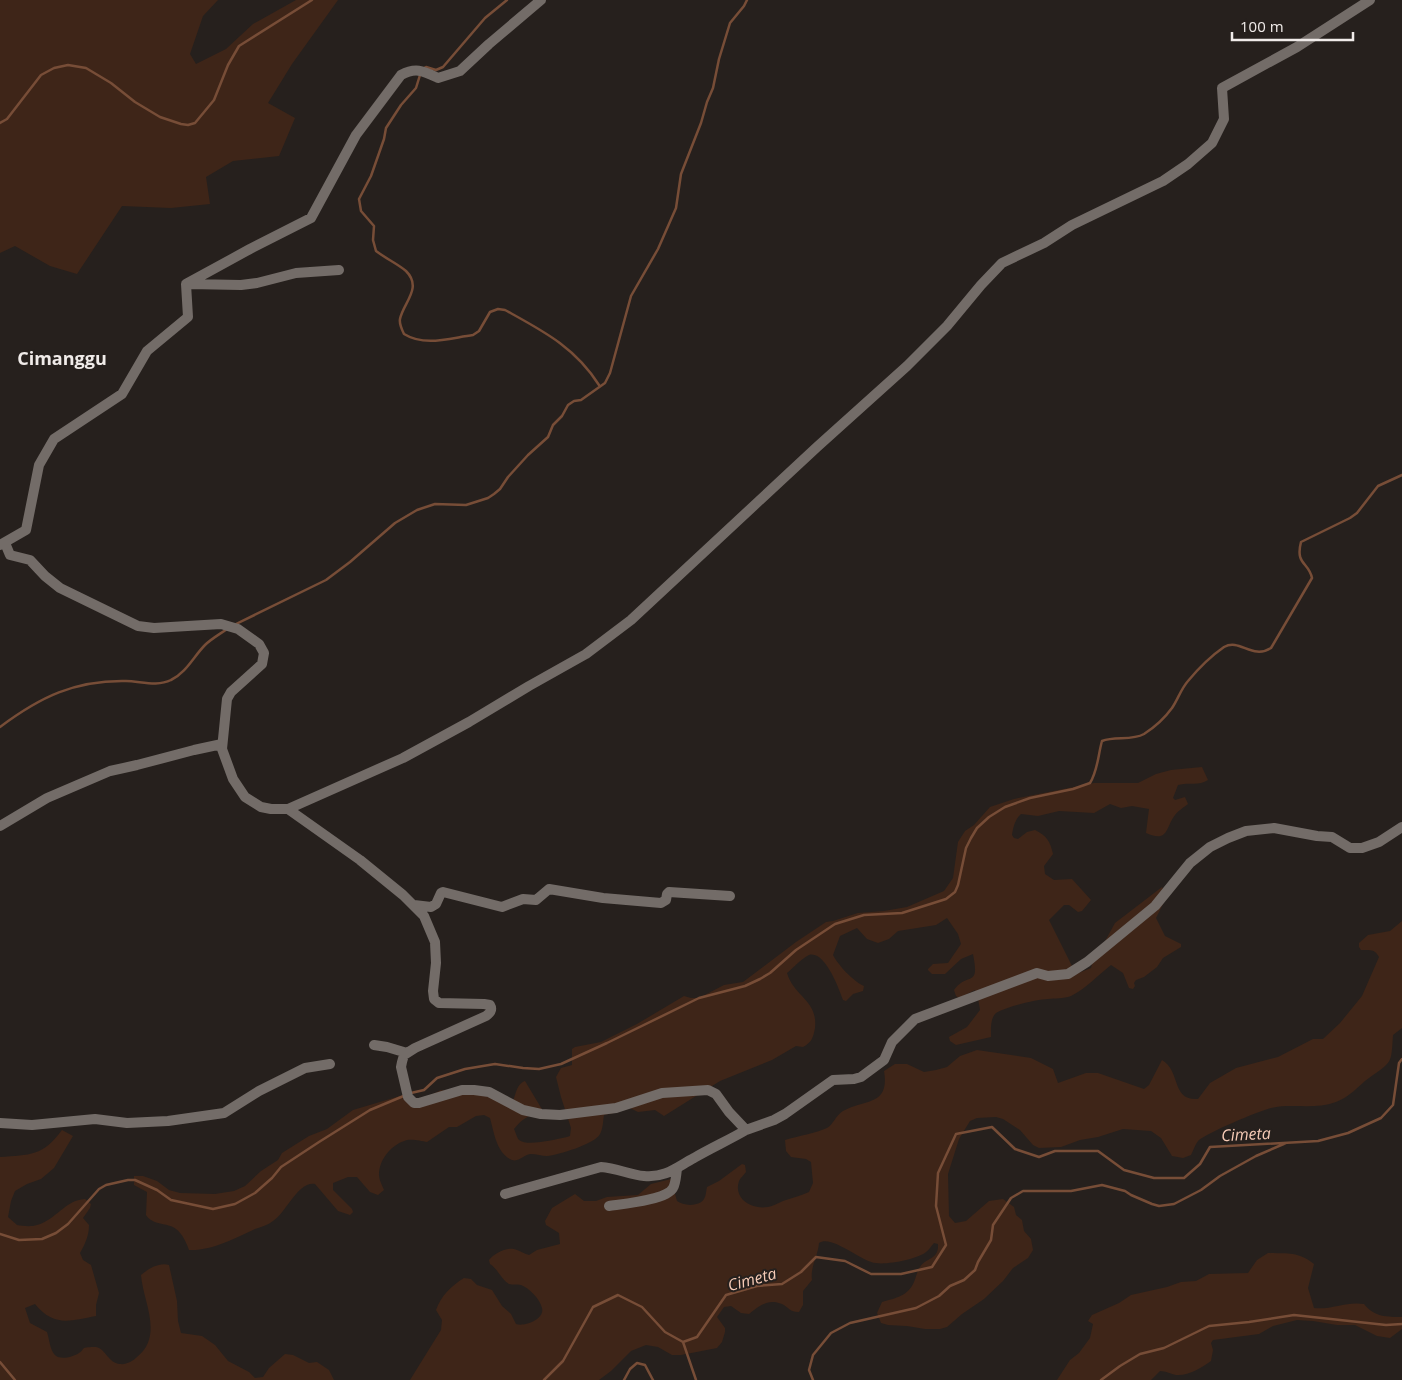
<svg xmlns="http://www.w3.org/2000/svg" width="1402" height="1380" font-family="'Open Sans',sans-serif">
<rect width="100%" height="100%" fill="#26201d"/>
<!-- green -->
<path fill="#3e2518" d="M0,0h218l-15,16 -13,38 6,10 30,-15 27,-25 43,-24h42l-46,64 -24,39 27,15 -16,38 -46,5 -27,16 4,27 -39,4 -49,-2 -45,68 -27,-8 -35,-20 -15,7z
M1202,767l6,13c-9,6 -19,2 -30,5l-5,13 2,2 10,-3 3,7c-4,3 -10,7 -13,11 -10,13 -6,28 -29,18l3,-24 -17,-3 -11,2 -11,-4 -16,9 -35,-2 -21,5 -17,-2c-6,5 -8,14 -9,21l2,3 4,1 9,-7 8,-2c12,6 15,11 18,24l-9,12 1,8 9,6 18,-1 19,21 -9,11 -4,1 -9,-7h-5l-15,15 27,54 15,-6 4,-16 9,-9 11,-20 47,-36 5,9 -11,22 9,18 16,8v3l-18,11 -6,9 -13,10 -8,3 -2,3 1,3 -2,3 -4,-1 -6,-15 -12,-8c-13,10 -24,23 -40,31 -8,3 -16,2 -23,3 -10,0 -47,9 -53,15 -5,6 -4,16 -4,23l-35,8 -6,-4 -1,-4 18,-10 13,-17 -2,-12 -3,-8 -16,8 -3,-2 -2,-6c14,-19 26,-1 19,-36l-12,5 -16,15h-13l-4,-4v-1l5,-5 15,-1 13,-19 -3,-10 -11,-16 -11,7 -38,6 -9,8 -11,4 -11,-4 -10,-11 -17,8 -7,19c5,10 20,26 31,31l-1,5 -10,3 -7,7 -3,-1c-4,-11 -18,-50 -34,-45 -7,3 -16,13 -22,18 7,24 31,27 28,55 -2,10 -3,14 -12,19l-7,-1 -24,14 -52,21 -56,35 -9,-6 -17,2 -10,-5 -9,5 -15,3c-1,6 -1,14 -4,19 -5,10 -42,21 -53,22 -5,0 -11,-2 -16,-2 -7,0 -13,10 -21,5 -14,-8 -16,-27 -20,-41l-6,-3 -8,1 -19,11h-8l-22,15c-5,-1 -14,-3 -20,-2 -15,4 -28,19 -28,35 0,5 3,10 5,15l-6,5 -8,-3 -13,-15h-9l-15,6v7l19,19 1,3 -3,3 -12,-4 -23,-27c-17,-3 -29,29 -42,37 -5,4 -12,6 -18,8 -20,9 -43,22 -66,21 -2,-6 -7,-17 -13,-21 -9,-7 -23,-3 -30,-14l1,-23 -13,-7v-9h9l14,5 12,9 11,3 35,1 19,-3 11,-5 16,-15 17,-11 4,-7 27,-17 18,-7 26,-19 47,-14 9,7 7,-1 25,-12 45,6 25,10c5,-9 4,-21 14,-25l18,30c-14,4 -20,7 -29,18 2,4 3,9 5,11 9,7 37,-1 48,-3l3,-1 1,-8 -10,-31 -5,-20 5,-9 11,-3v-16l3,-2 26,-5 36,-18 47,-28 7,2h8l25,-13 19,-3 53,-40 30,-20 7,-1 25,-8 26,-2 23,-4 37,-16 9,-13 5,-36 7,-11 9,-6 16,-18 24,-8 80,-16h44l18,-9 15,-4z
M1402,921v107l-9,7c-2,29 0,26 -24,43 -11,8 -19,19 -33,24 -22,8 -44,1 -65,6 -12,3 -65,25 -73,33 -3,4 -5,10 -7,14l-8,3 -11,-2 -11,-18 -10,-7 -28,-2 -25,8 -18,3 -19,7 -22,1 -6,-3 -13,-15 -17,-11 -7,-2 -19,1 -7,3 -11,18 -11,35 1,42 6,7 11,-2 23,-20 14,-2 11,8 2,8 6,5 2,11 7,8 2,11 -5,8 -15,10 -10,13 -19,18 -22,15 -15,13 -7,2h-15l-18,-3 -19,-1 -7,-2 -4,-10 5,-11c14,-4 26,-6 32,-20 2,-4 3,-11 6,-15 7,-10 19,-7 18,-23l-4,-1c-3,3 -5,7 -8,9 -8,7 -39,13 -50,11 -15,-1 -44,-29 -57,-20 -1,13 -9,24 -7,37l-9,11v14l-4,7c-10,0 -9,-4 -17,-8 -14,-6 -23,2 -33,10l-8,-1 -10,-7 -7,1 -7,10 8,11v4l-3,10 -5,6 -36,7h-9l-14,-8 -12,-2 -15,6 -20,20 -12,9h-189l31,-50 1,-10 -6,-10c5,-14 15,-24 28,-32l7,1 6,6 15,5 10,16 9,8 5,10c9,3 29,-5 26,-16 -2,-9 -13,-20 -21,-23 -4,-1 -8,0 -12,-1 -7,-4 -12,-16 -19,-20l-1,-4c4,-6 17,-13 25,-11 5,1 10,5 15,6l8,-5 23,-6 -1,-11 -13,-8 -1,-4 7,-13 23,-14 9,7h12l11,-4 31,-2 13,-11 20,-5 6,22c6,5 22,6 27,-2 2,-3 2,-8 3,-12l12,-6 23,-17 3,1 1,7c-2,3 -5,5 -7,9 -6,18 13,29 29,26 5,-1 10,-4 15,-6 8,-3 17,-5 26,-9l4,-9 -2,-21 -5,-3 -15,-2 -5,-6 -1,-11c13,-4 31,-7 42,-12 6,-3 9,-13 16,-17 22,-12 47,-5 41,-40l11,-7h12l17,8 12,-2 11,-3 13,-11 17,-6 54,8 22,11 5,14 28,-10h12l46,16 5,-4 13,-25c19,11 9,41 36,39l12,-16 26,-15 42,-11 35,-18h10l17,-16 22,-27 17,-39c-4,-8 -9,-7 -18,-7l-2,-3v-4l9,-8 22,-4z
M62,1130l11,6 -19,32 -13,11 -14,5 -12,7 -4,10 -3,16 9,8c6,1 14,2 20,0 19,-5 28,-25 48,-26l6,5 -1,4 -7,10 6,7c0,11 -4,19 -9,28l3,7 8,5 8,28 -3,12v11c-27,5 -42,11 -61,-12l-10,4 5,15 17,9c2,6 3,17 7,22 5,7 19,3 25,-1 2,-1 3,-3 5,-5 2,-1 9,-1 12,-1 10,2 12,16 24,17 6,1 13,-3 17,-7 27,-22 6,-55 4,-82 7,-6 18,-13 28,-10l8,36 1,20 3,12 21,3 13,9 13,16 21,11 6,6 8,-1 6,-9 16,-14 8,1 16,8 8,-1 12,8 5,10h-334v-223c30,-2 43,-1 62,-27z
M1268,1253c20,1 29,-2 46,11l-6,24 6,20c17,2 33,-7 50,-4 10,13 23,13 38,13v12l-12,9 -13,-2 -22,-11h-18l-24,-4 -16,-1 -24,6 -14,8 -46,6 -2,3 2,7 -2,11c-10,7 -22,15 -35,14 -5,-1 -10,-4 -16,-4l-9,9h-94l13,-20 9,-7 11,-15 3,-14 -5,-3 4,-6 27,-12 12,-8 36,-8 14,-5 15,-1 13,-7 39,-1 9,-13z"/>
<g fill="none" stroke-linecap="round" stroke-linejoin="round">
<!-- stream -->
<path stroke="#774d37" stroke-width="2.5" d="M424,68l2,-1 10,3 7,-3 42,-49 22,-18
M420,75l-4,13 -15,17 -15,23 -2,11 -13,37 -12,23 2,12 13,15 -1,14 3,11c9,7 22,13 30,20 17,17 -3,32 -6,48 -1,5 2,11 4,15 21,13 46,4 69,1l6,-4 11,-19 8,-3 7,1c38,21 70,37 94,75
M0,123l7,-4 34,-44 13,-7 14,-3 18,3 25,15 24,19 25,15 21,7 7,1 7,-2 19,-23 14,-35 11,-19 73,-46
M234,625l92,-45 24,-18 45,-39 22,-13 18,-6 31,1 22,-7 6,-4 6,-5 8,-12 20,-22 20,-18 5,-12 9,-9 6,-11 6,-4 7,-1 24,-17 5,-10 21,-77 27,-47 18,-41 5,-34 20,-51 6,-21 6,-14 6,-29 11,-36 14,-17 3,-6
M0,727c40,-30 75,-47 126,-46 14,0 31,6 45,-1 15,-7 23,-24 34,-35 6,-6 15,-11 22,-16
M411,1093l13,-3 13,-12 28,-9 30,-5 28,4 16,1 22,-5 46,-21 92,-45 46,-12 15,-7 10,-6 26,-23 39,-26 29,-9 38,-2 44,-14 9,-7 3,-7 8,-37 5,-10 6,-10 12,-11 16,-10 25,-9 43,-9 17,-6c8,-13 8,-28 12,-42 13,-5 30,0 42,-7 11,-7 20,-15 28,-26 6,-9 9,-19 16,-27 10,-12 23,-25 36,-34 16,-9 28,13 47,1l41,-70c-3,-16 -17,-13 -11,-36l49,-24 7,-5 21,-27 24,-11
M0,1234l19,6 23,-1 14,-6 12,-9 31,-35 7,-4 22,-5h7l22,10 14,10 42,9 22,-5 20,-11 17,-15 9,-11 38,-25 51,-32 36,-15
M683,1342l13,38
M0,1362l15,18
M544,1380l19,-19 30,-54 25,-12 24,12 23,25 18,10 14,-5 29,-42 31,-9 25,-2 19,-12 15,-15 29,4 26,13h30l31,-7 14,-22 -10,-39 2,-33 18,-39 36,-7 23,22 24,8 16,-6h43l26,19 30,8h30l16,-14 10,-17 108,-6 30,-8 33,-15 12,-13 6,-42 3,-4
M624,1380l6,-11 7,-6 8,2 8,15
M813,1380l-4,-10 4,-15 18,-22 19,-10 66,-15 23,-12 11,-10 14,-6 11,-10 3,-8 13,-22 2,-15 18,-27 12,-7h48l31,-6 23,6 6,4 21,9 7,2 15,-2 27,-14 19,-14 36,-20 30,-13
M1101,1380l19,-14 20,-12 24,-6 45,-22 40,-4 45,-7 92,10 16,-1"/>
<!-- minor -->
<path stroke="#736c68" stroke-width="10" d="M189,284l52,1 16,-2 39,-10 43,-3
M5,543l5,12 20,5 15,16 15,12 78,38 16,2 67,-4 17,5 21,15 5,9 -2,11 -31,28 -4,7 -5,50 11,30 12,18 16,10 10,2h17l115,-51 66,-36 60,-36 57,-32 45,-34 186,-173 90,-81 40,-40 34,-41 21,-22 42,-20 28,-18 91,-44 25,-17 24,-21 12,-24 -2,-31 75,-41 73,-47
M0,545l26,-15 13,-65 15,-26 68,-45 25,-43 41,-34 -2,-33 64,-35 61,-31 45,-83 45,-60c15,-8 22,-4 37,3l22,-7 29,-27 52,-44
M288,809l72,51 43,35 21,21 11,26 1,21 -3,28 1,8 5,4 45,1 6,1c3,5 0,8 -4,11l-71,32 -11,7 -2,7 -1,5 7,30 6,6h5l43,-13h12l15,2 34,18 18,4 19,1 56,-7 46,-15 46,-3 8,4 13,18 17,18 28,-10 11,-6 48,-34 21,-1 7,-2 23,-17 8,-18 23,-23 122,-46 11,3 20,-2 19,-12 68,-56 35,-43 20,-16 18,-9 18,-7 28,-3 43,8 15,1 18,11h12l17,-6 23,-15
M0,826l47,-28 63,-27 27,-6 57,-15 28,-6
M414,905l17,2 5,-3 5,-11 2,-1 59,15 21,-8 13,1 13,-11 54,9 58,5 5,-3 1,-6 2,-2 61,4
M374,1045l13,2 20,6
M0,1123l32,2 63,-6 32,4 41,-2 56,-8 35,-22 46,-23 25,-4
M505,1194l96,-27c16,1 29,8 43,9 22,2 33,-9 50,-18 17,-10 35,-18 52,-28
M609,1206c13,-2 58,-6 64,-18 3,-5 3,-13 4,-19"/>
</g>
<g text-anchor="middle" stroke-width="4" stroke-linejoin="round" paint-order="stroke">
<!-- water labels -->
<g font-size="16" font-style="italic" fill="#f7cbb6" stroke="#26201d">
<text transform="translate(1246 1134) rotate(-3)" y="6">Cimeta</text>
<text transform="translate(752 1279) rotate(-15)" y="6">Cimeta</text>
</g>
<!-- quarter labels -->
<g font-size="18" font-weight="bold" fill="#f0ebe9" stroke="#26201d">
<text x="62" y="365">Cimanggu</text>
</g>
</g>
<!-- scale -->
<path d="M1232 32v8h121v-8" fill="none" stroke="#f0ebe9" stroke-width="2.5"/>
<text x="1240" y="32" font-size="15" fill="#f0ebe9" stroke="#26201d" stroke-width="4" paint-order="stroke">100 m</text>
</svg>
